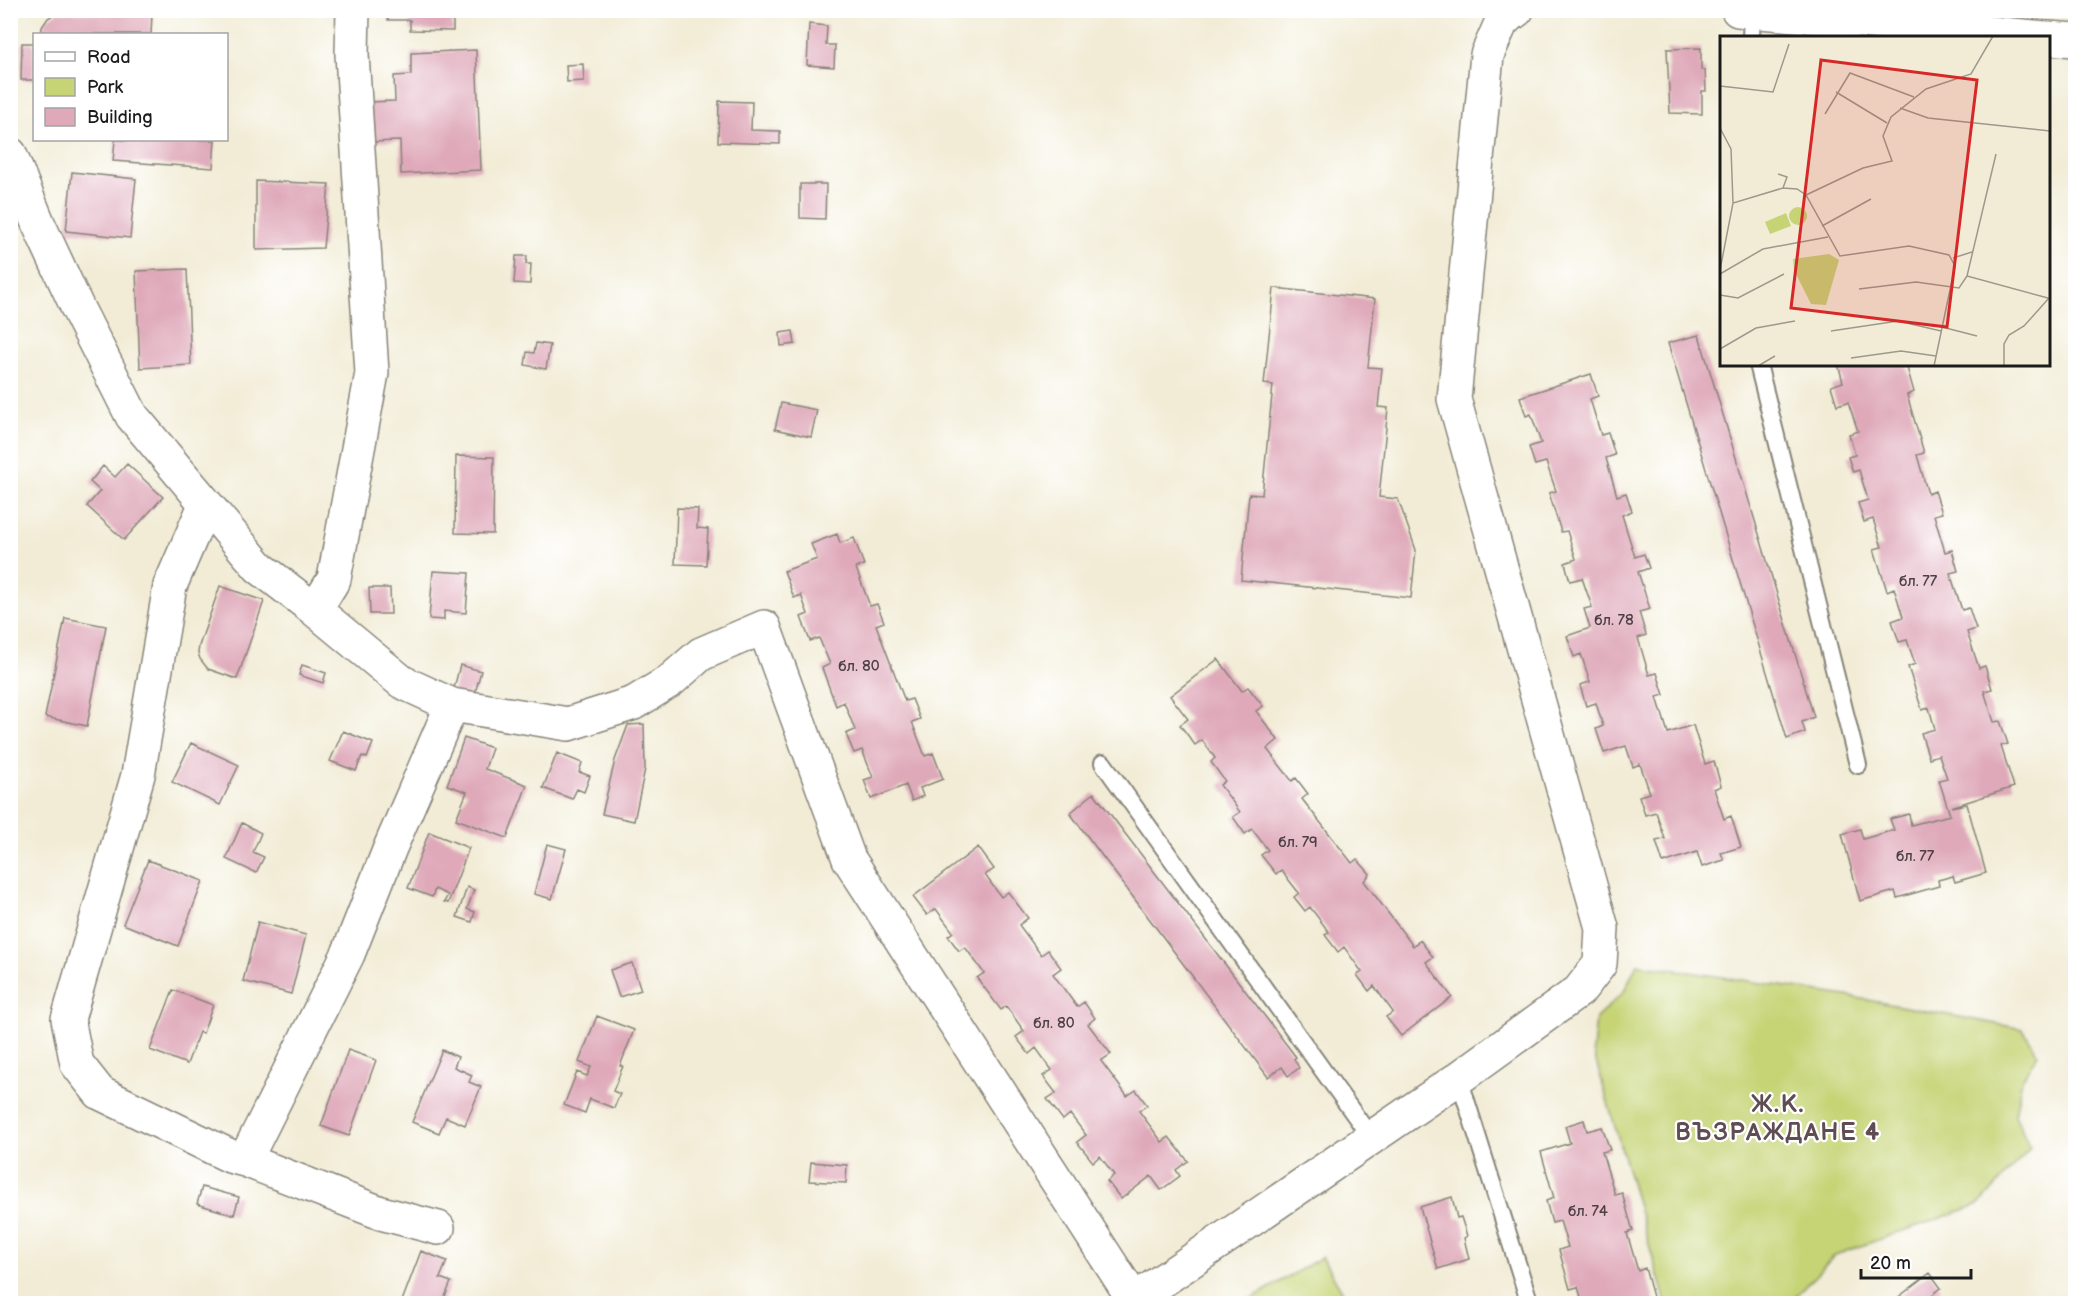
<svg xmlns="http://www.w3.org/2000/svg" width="2086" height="1314" font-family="'Balsamiq Sans',sans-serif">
<rect width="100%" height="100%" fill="#fff"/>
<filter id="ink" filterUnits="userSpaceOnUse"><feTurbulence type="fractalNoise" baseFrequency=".0167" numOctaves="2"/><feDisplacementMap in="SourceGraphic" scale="12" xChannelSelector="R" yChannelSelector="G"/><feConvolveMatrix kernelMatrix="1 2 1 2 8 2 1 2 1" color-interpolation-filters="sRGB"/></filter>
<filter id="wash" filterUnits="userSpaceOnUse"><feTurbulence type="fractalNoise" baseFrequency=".008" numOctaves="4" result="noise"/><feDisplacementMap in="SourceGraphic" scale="24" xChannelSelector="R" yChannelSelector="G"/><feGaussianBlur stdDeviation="1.35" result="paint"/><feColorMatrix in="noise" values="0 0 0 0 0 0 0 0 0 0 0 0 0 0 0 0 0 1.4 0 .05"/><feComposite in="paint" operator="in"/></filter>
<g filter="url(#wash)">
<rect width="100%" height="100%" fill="#f2ecd6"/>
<!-- green -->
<path fill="#c6d476" stroke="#717849" stroke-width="1.5" d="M1637,964l209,32 177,33 15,25 -16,25 -7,36 15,33 -50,56 -145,51 -46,48h-123l-73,-252 3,-33 27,-25z
M1322,1257l27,46h-105z"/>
<g id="blocks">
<!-- building -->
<path fill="#dfa9ba" d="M388,10h65v21l-43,-1v-10h-22z
M58,12l94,3 -1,19h-110l1,-7 6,-9z
M809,24l18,2 -1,19h9l-1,22 -27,-2z
M22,43h12v37h-13z
M1701,48v22h4l1,21h-4v23l-32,-1 -3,-64z
M476,50l5,120 -80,4 -1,-33 -31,1 -2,-40 28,-1 -1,-25 17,-1v-22z
M583,64l1,17 -17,1 -1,-17z
M719,101l33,1 -1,28 29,1v13l-62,-2z
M115,140h100l-2,28 -100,-7z
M72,172l64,7 -6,59 -64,-7z
M256,181l73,3 -6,64 -67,2z
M800,184h26l-1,35 -25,-1z
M516,256h11l-1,8h5l-1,20 -16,-1z
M187,269l4,96 -51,3 -4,-97z
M1274,288l101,11 -7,68 14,1 -4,39 10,1 -9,89 19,2 18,51 -5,48 -170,-18 8,-86 13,1 11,-110 -9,-1z
M793,331l2,13 -14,2 -1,-13z
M1699,335l115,382 -12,5 3,10 -18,7 -119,-396z
M536,343l14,2 -4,24 -21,-4 2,-13 7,1z
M1838,364h68l8,28 -7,3 17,58 -7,2 11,39 7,-3 7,22 -8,2 11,37 7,-2 6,21 -8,2 12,37 7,-2 7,21 -9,3 12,36 6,-2 7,23 -8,2 10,31 6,-1 8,23 -7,2 13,41 -63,20 16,-3 19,69 -31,9 -2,-6 -15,4 1,6 -42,12 -2,-7 -35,10 -18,-67 18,-5 3,10 31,-9 -4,-11 19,-5 2,11 39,-10 -11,-35 8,-2 -8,-23 -10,3 -8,-25 14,-4 -6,-21 -7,2 -14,-43 7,-3 -8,-24 -8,2 -7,-21 11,-4 -9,-29 -7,3 -13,-42 8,-2 -9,-28 -9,3 -6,-19 10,-3 -9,-30 -6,2 -5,-15 7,-2 -6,-21 9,-3 -10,-29 -11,3 -6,-19 12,-4z
M1591,374l7,22 -8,3 11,36 7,-2 7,22 -9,3 11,38 9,-3 6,18 -10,4 13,42 9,-3 5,14 -11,4 12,37 -11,3 7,23 -8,3 11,37 8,-2 7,22 -7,2 11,36 25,-8 12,39 9,-3 7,25 -7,3 10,30 7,-3 10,31 -20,6 3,7 -22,7 -5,-15 -34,11 -7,-22 9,-2 -9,-27 -11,3 -6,-19 11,-3 -10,-29 -7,3 -7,-21 -22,7 -8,-24 7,-3 -7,-23 -10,3 -6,-21 10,-3 -9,-28 -7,3 -7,-21 23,-8 -6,-19 8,-2 -10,-29 -12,3 -5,-18 11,-4 -9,-28 -6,1 -12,-39 7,-2 -10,-29 -11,3 -6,-18 12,-4 -10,-29 -5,2 -6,-19z
M781,403l36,7 -6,27 -36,-8z
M456,456l38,1 -1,77 -38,-1z
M127,464l36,33 -39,43 -37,-34 13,-15 -10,-9 13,-16 12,11z
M677,508l21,1 -1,19 11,1 -2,36 -31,-1z
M837,534l3,9 14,-5 10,27 -8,3 14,38 7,-2 7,18 -8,3 29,76 7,-2 8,20 -8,3 13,34 8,-3 10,26 -23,9 3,8 -11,5 -6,-16 -35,14 -7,-19 9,-3 -11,-27 -8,3 -8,-19 9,-4 -11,-28 -8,4 -14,-38 8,-4 -11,-26 -9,3 -9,-24 7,-3 -3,-8 -4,-11 -7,3 -10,-27 33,-12 -6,-15z
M433,571l36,2 -3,40 -22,-2v9l-15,-1z
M220,586l44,15 -27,78 -29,-10 -8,-10 -2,-6 1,-7z
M369,588h21l1,26h-21z
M65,618l41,8 -19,100 -42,-9z
M1218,659l24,32 6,-4 15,19 -7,5 22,29 -11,9 25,32 4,-3 12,16 -6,5 50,64 5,-4 13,15 -6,7 49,65 7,-6 13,17 -7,5 26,35 -51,39 -15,-19 7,-5 -19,-26 -5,5 -12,-16 5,-3 -18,-25 -6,5 -13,-17 4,-3 -19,-25 -5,4 -11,-14 5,-4 -18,-23 -5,4 -15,-19 7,-5 -16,-21 -7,5 -12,-17 7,-5 -20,-27 5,-4 -14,-19 4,-4 -13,-18 -7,5 -15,-20 8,-6 -18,-23z
M302,665l24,8 -3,10 -24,-8z
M460,665l21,6 -6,22 -5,-2 -2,9 -16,-4z
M644,724l1,45 -11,52 -32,-7 13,-54 13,-35z
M343,731l30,12 -6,15 -5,-2 -6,15 -26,-10z
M464,738l28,10 -7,21 42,16 -20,53 -51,-19 11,-27 -20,-7z
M191,743l48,22 -19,40 -48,-23z
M557,753l25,10 -3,9 11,4 -6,16 -7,-3 -5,10 -29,-11z
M1094,793l202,264 -2,2 5,9 -11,8 -6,-9 -14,10 -198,-264z
M242,823l19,10 -8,19 11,5 -8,16 -30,-14z
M429,832l40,16 -21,55 -4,-1 4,-7 -13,-6 -3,8 -24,-9z
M547,844l19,5 -14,50 -18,-5z
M978,847l16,22 -9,6 16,22 7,-5 20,26 -9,7 22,30 7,-5 13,18 -8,6 24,33 7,-5 11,16 -7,6 23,30 -10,7 26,35 9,-6 11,15 -8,6 23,31 7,-5 19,24 -12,9 4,6 -19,14 -10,-14 -30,23 -14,-18 7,-6 -14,-19 -7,6 -16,-20 9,-7 -16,-21 -7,6 -16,-21 9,-6 -13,-17 9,-6 -16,-22 -7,6 -13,-17 8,-6 -18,-25 -5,4 -24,-32 7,-5 -19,-26 -6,4 -11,-15 5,-4 -17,-23 -9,6 -14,-18z
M148,860l55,21 -25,65 -55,-22z
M467,887l7,3 -7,19 8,3 -3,10 -15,-5z
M258,922l48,13 -15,59 -48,-13z
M632,963l9,27 -22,7 -9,-27z
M173,990l40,15 -10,28 -4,-1 -12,32 -37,-14z
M597,1016l37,14 -14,36h3l-10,25 7,3 -6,14 -24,-9 -5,14 -21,-8 13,-33 10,4 4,-9 -12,-5z
M348,1050l28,10 -27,76 -28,-10z
M442,1050l16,7 -4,10 18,8 -3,7 12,5 -16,38 -19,-8 -7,16 -27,-11z
M1584,1120l3,11 15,-4 8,23 -8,2 13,43 7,-2 11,38 -6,2 11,38 7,-3 10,36h-72l-5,-17 -8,2 -11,-39 9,-3 -8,-26 -8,2 -6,-22 8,-3 -13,-46 29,-9 -5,-17z
M811,1162l36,3 -1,18 -37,-2z
M202,1187l37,10 -5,18 -37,-11z
M1452,1197l5,21 4,-1 6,19 -3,2 5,21 -31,10 -18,-62z
M421,1251l26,10 -7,17 11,4 -9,22h-32l-8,-3z
M1930,1273l11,15 -20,16h-22l-3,-5z"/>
</g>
</g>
<g filter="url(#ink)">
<use href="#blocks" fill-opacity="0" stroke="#878479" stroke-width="1.5"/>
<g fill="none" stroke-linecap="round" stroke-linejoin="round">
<!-- lane casing -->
<g stroke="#878479" stroke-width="20">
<path id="lane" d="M1751,38l1,-26
M1758,364l100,401
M1103,763l269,376
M1459,1078l71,226"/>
</g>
<!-- street casing -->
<g stroke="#878479" stroke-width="36">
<path id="street" d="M1738,10l307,28
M2048,38l28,2
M10,154l28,69 40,86 54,107 127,151 56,43 87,72 50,23 116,19 66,-21 36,-22 31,-27 63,-27 85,232 285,441
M205,505l-35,81 -32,189 -70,244 9,45 23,29 130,63 15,4 136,53 57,15
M315,610l19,-31 38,-206 -20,-319 1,-44
M245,1160l103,-206 42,-106 62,-143
M1133,1304l1,-4 325,-222 120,-87 21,-27 2,-36 -148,-529 33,-344 15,-34 15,-11"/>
</g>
<!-- lane -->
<use href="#lane" stroke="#fff" stroke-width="16"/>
<!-- street -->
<use href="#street" stroke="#fff" stroke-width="33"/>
</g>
</g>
<g text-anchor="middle" stroke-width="4.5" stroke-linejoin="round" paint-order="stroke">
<!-- number labels -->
<g font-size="15" fill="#4d3f44">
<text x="1918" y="586">бл. 77</text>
<text x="1614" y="625">бл. 78</text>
<text x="859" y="671">бл. 80</text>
<text x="1298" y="847">бл. 79</text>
<text x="1915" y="861">бл. 77</text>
<text x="1054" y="1028">бл. 80</text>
<text x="1588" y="1216">бл. 74</text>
</g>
<!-- district labels -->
<g font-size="24" font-weight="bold" letter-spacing="1.5" fill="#604d53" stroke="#fff">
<text x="1778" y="1112">Ж.К.<tspan x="1778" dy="28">ВЪЗРАЖДАНЕ 4</tspan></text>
</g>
</g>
<!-- overview -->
<g transform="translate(1720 36)">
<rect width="330" height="330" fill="#f2ecd6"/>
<path d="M69 180a9 9 0 1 1 18 0a9 9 0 1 1-18 0ZM66,177l5,13 -21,8 -5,-12zM109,218l10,6 -13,45 -15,-1 -17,-34 -1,-11z" fill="#c6d476"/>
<path fill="none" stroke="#9c998c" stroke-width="1.5" d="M0,50l53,6 16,-48M116,56l51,31M180,72l28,10 122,13M105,78l25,-41 64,24M0,92l11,21 2,54M276,118l-29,122 81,22M58,138l9,3 -4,11M86,159l57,-27 29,-7 -9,-25 8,-19 35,-28 45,-15 22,-38M102,190l49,-27M233,222l19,-6M0,234l13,-67 50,-15 14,1 9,6 34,61 69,-10 40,9 6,11 -21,100M0,238l43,-25 65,-12M139,253l57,-7 43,6 8,-12M0,259l18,3 46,-24M222,291l35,9M111,295l67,-10 43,10M0,313l36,-21 39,-7M131,322l50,-7 35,5M38,330l17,-10M284,330v-22l5,-9 15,-9 25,-28"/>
<path fill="#d62828" fill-opacity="0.15" stroke="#d62828" stroke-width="3" d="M101,24l156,20 -30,247 -156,-19z"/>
<rect width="330" height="330" fill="none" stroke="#1c1c1c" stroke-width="3"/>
</g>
<!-- margin -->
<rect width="2086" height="1314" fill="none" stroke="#fff" stroke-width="36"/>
<!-- legend -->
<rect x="33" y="33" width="195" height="108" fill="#ffffff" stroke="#a4a4a4" stroke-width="1.5"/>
<rect x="45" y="52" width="30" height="9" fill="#ffffff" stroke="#a4a4a4" stroke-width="1.5"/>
<text x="87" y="63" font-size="18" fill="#1c1c1c">Road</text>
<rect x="45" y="78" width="30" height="18" fill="#c6d476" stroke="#a4a4a4" stroke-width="1.5"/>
<text x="87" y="93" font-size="18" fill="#1c1c1c">Park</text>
<rect x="45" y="108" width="30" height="18" fill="#dfa9ba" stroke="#a4a4a4" stroke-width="1.5"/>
<text x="87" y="123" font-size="18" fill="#1c1c1c">Building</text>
<!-- scale -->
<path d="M1861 1269v9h110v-9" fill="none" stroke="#1c1c1c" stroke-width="3"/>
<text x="1870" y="1269" font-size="18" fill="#1c1c1c" stroke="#ffffff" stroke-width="4.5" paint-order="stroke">20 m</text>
</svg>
